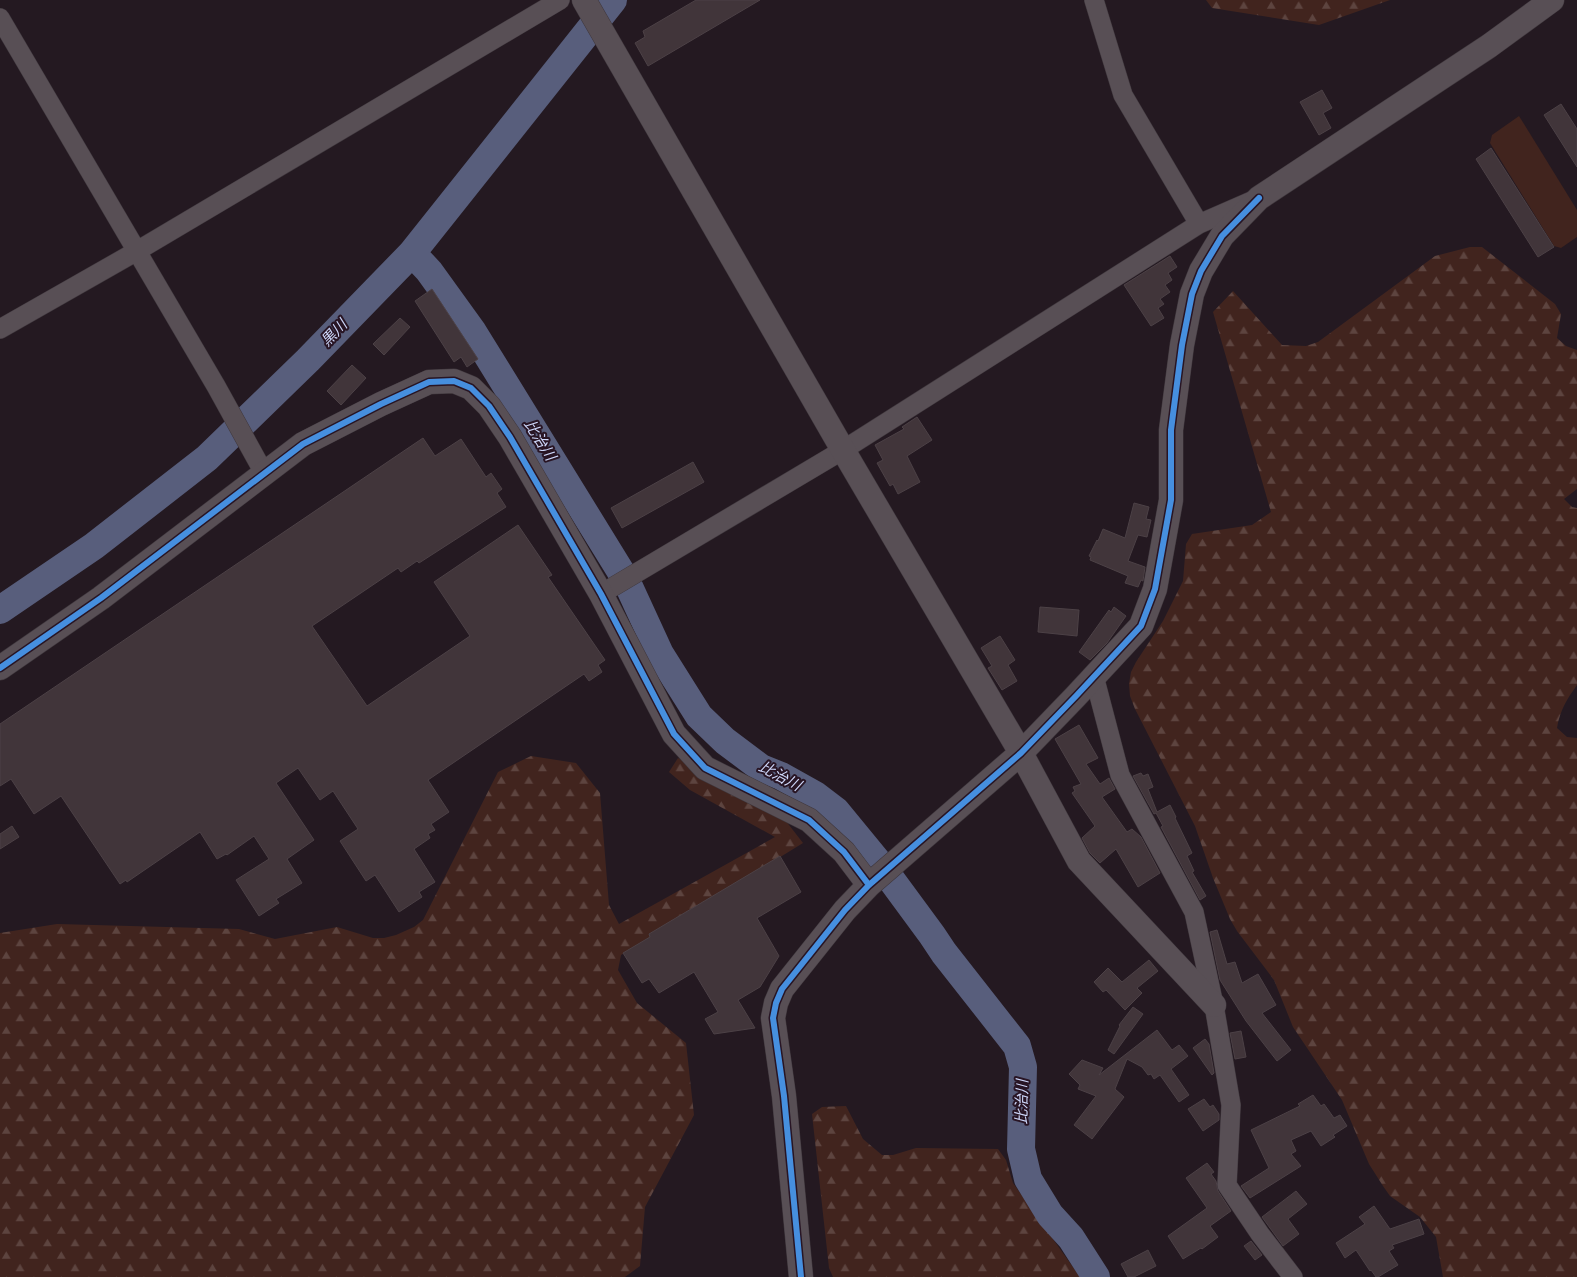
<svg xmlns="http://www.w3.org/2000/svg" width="1577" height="1277" font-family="'Titillium Web','Noto Sans JP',sans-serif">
<defs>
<pattern id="forest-firs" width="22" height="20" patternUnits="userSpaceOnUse" patternTransform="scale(1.25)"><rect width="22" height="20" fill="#41241e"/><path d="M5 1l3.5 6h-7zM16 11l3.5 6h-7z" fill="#5d443f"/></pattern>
</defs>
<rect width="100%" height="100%" fill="#241921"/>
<!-- green -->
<path fill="#41241e" d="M1519,116l58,94v27l-16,11 -7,-2 -64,-103 2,-8z"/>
<!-- forest -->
<path fill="url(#forest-firs)" d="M1206,0h184l-71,25 -107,-17z
M1470,247h12l73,57 6,10 -4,24 9,8 11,4v139l-13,10 8,8 5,1v177c-10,14 -17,25 -20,43l10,9 10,1v539h-134l-7,-40 -16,-20 -30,-21 -7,-10 -14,-22 -27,-64 -49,-73 -19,-47 -37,-49 -7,-12 -17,-41 -18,-52 -60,-117 -5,-13 -1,-12 2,-12 5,-10 27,-41 20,-40 3,-37 6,-10 60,-9 19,-13 -58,-200 20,-21 49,54 24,1 12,-4 117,-86z
M531,756l45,7 24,30 9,112 10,19 156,-87 -85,-47 -21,-18 9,-14 104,58 21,27 -182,112 -3,15 19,33 49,40 8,72 -49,92 -5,59 -15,11h-625v-344l57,-9 182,5 36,10 62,-12 36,11h11l12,-3 18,-8 9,-7 75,-148z
M846,1106l17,33 19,16h11l23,-7 82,1 8,11 7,23 67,94h-247l-4,-9 -17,-154 10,-7z"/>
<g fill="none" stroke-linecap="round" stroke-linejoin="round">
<!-- river -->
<path stroke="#585e7c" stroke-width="28" d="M412,253l17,18 44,61 153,248 34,74 39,62 26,25 36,27 20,8 34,19 21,16 46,56 50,68 12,18 73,93 6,21 -2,82 7,30 22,36 21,23 25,39
M0,610l94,-64 113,-88 101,-98 104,-107 201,-253"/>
</g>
<!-- building -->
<path fill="#41353a" stroke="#4c4146" d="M696,0h64l-112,66 -13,-23 10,-6 -2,-6z
M1322,90l10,18 -9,5 8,15 -12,7 -19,-33z
M1561,104l16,25v38l-33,-52z
M1491,148l63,99 -16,10 -62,-98z
M1170,256l7,11 -9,6 4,7 -7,5 5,7 -10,7 4,5 -6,4 6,10 -13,8 -27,-41z
M432,289l46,70 -11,8 -6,-10 -7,5 -39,-61z
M400,318l10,9 -26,28 -11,-11z
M352,365l14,13 -25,27 -14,-14z
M917,417l15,23 -25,16 13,26 -22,12 -5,-10 -3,2 -13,-23 6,-3 -8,-15 29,-16 -2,-2z
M423,438l12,18 26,-17 25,38 5,-4 11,16 -5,4 9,14 -87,56 -2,-2 -16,11 -3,-4 -86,58 55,80 103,-70 -36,-54 84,-57 34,50 -4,2 57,83 -7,5 4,7 -13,9 -5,-7 -156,106 21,32 -18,12 4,6 -7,4 2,4 -16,11 21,33 -16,10 3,5 -23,15 -24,-37 -9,6 -26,-40 18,-12 -25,-38 -13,9 -22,-32 -22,15 38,57 -27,19 15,24 -26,16 3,4 -20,13 -23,-36 33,-21 -15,-23 -27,19 -1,-1 -9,5 -17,-27 -73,50 -1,-2 -6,4 -59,-88 -27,18 -23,-35 -11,7v-62z
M693,462l11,20 -82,46 -11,-20z
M1134,503l15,4 -3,12 5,1 -4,17 -9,-2 -10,26 17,6 -2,14 -2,-1 -3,7 -13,-4 3,-7 -38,-16 1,-3 -2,-1 8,-16 1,1 5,-12 22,9z
M1040,607l39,3 -2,26 -39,-4z
M1114,607l12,9 -19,27 -17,17 -11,-8 30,-42 2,2z
M1000,636l15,24 -7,5 9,16 -15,9 -14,-22 4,-2 -11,-18z
M1079,725l19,33 -12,6 14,20 9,-6 6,11 -13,8 25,35 5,-3 9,8 19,36 -22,14 -22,-38 -16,14 -10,-10 -8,-15 13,-12 -23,-33 3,-2 -2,-4 8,-3 -26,-45z
M1141,773l2,3 5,-2 5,13 -5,2 9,23 13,-7 6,12 -1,1 17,35 -5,3 7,15 -2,1 14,24 -6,4 -39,-73 2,-1 -7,-13 -2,1 -21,-38z
M12,826l7,11 -19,12v-15z
M780,856l21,36 -44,26 22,38 -19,31 -22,13 17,28 -41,6 -9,-15 13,-7 -24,-40 -35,21 -10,-14 -7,4 -19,-30 27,-16 -1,-3z
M1217,930l10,34 8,-2 7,21 16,-9 18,31 -14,8 29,37 -14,11 -31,-40 -26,-41 -10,-48z
M1149,960l9,11 -21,17 5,5 -17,17 -19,-20 -3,2 -9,-10 14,-14 14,14z
M1133,1007l10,7 -29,40 -6,-4 12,-24 -1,-1z
M1157,1030l15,20 7,-5 9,11 -17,13 18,26 -10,7 -19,-27 -6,4 -3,-5 -3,1 -6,-8 -15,-8 -12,30 9,8 -32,42 -18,-14 22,-29 -18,-7 2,-4 -11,-11 13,-14 21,8 -4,7z
M1241,1031l5,26 -11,2 -5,-26z
M1205,1039l4,5 5,29 -2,2 -19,-27z
M1313,1095l8,11 3,-2 10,14 6,-3 7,11 -14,9 2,2 -14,9 -10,-15 -20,9 5,11 -5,3 10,12 -51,32 -9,-12 28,-18 -18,-38 49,-24 -2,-2z
M1204,1099l6,8 3,-2 6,9v6l-16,11 -15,-22z
M1207,1163l7,9 -3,2 5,7 2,10 13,20 -21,15 8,11 -16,12 -1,-1 -18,11 -15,-23 39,-28 -21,-30z
M1296,1191l11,13 -19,15 11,15 -16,12 -21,-29z
M1374,1206l16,23 29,-10 5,15 -32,11 2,3 -5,3 9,14 -20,12h-2l-5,-7 -1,1 -14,-21 -11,8 -9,-15 29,-19 -6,-7z
M1251,1241l11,14 -7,5 -11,-14z
M1148,1250l8,16 -22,11h-6l-7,-13z"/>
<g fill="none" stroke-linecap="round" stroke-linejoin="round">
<!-- minor casing -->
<g stroke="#3f373d" stroke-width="20">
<path id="minor" d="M1094,0l29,95 76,129
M0,18l216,368 48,87
M0,329l137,-78 423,-251
M601,594l242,-144 356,-226 55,-24
M1094,676l26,99 74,137 20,93 17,100 -4,80 33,49 33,43"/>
</g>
<!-- tertiary casing -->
<g stroke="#3f373d" stroke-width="25">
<path id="tertiary" d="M584,0l259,450 178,303 58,108 135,144
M0,668l101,-70 202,-154 78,-40 48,-22 25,-1 17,7 18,18 21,31 91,157 73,140 31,34 104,52 35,32 25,33
M801,1277l-17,-181 -11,-78 3,-15 6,-14 63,-79 24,-25 152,-132 55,-57 65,-70 14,-37 16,-89v-70l11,-85 10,-51 9,-23 21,-35 37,-38 230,-152 63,-46"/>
</g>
<!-- minor -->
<use href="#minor" stroke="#584f55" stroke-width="19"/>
<!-- tertiary -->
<use href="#tertiary" stroke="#584f55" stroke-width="24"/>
<!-- cycleway casing -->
<g stroke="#281524" stroke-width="9">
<path id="cycleway" d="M0,668l101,-70 202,-154 78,-40 48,-22 25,-1 17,7 18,18 21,31 91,157 73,140 31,34 104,52 35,32 25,33
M801,1277l-17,-181 -11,-78 3,-15 6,-14 63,-79 24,-25 152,-132 55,-57 65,-70 14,-37 16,-89v-70l11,-85 10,-51 9,-23 21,-35 37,-38"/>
</g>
<!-- cycleway -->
<use href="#cycleway" stroke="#468fdf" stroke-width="6"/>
</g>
<g text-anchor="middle" stroke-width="4" stroke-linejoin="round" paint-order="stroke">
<!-- water labels -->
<g font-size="15" font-style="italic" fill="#ced7fa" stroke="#281524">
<text transform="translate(334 333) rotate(-46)" y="5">黒川</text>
<text transform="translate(540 440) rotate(58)" y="5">比治川</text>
<text transform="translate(780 776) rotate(28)" y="5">比治川</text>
<text transform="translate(1022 1102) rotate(-89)" y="5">比治川</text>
</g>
</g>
</svg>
